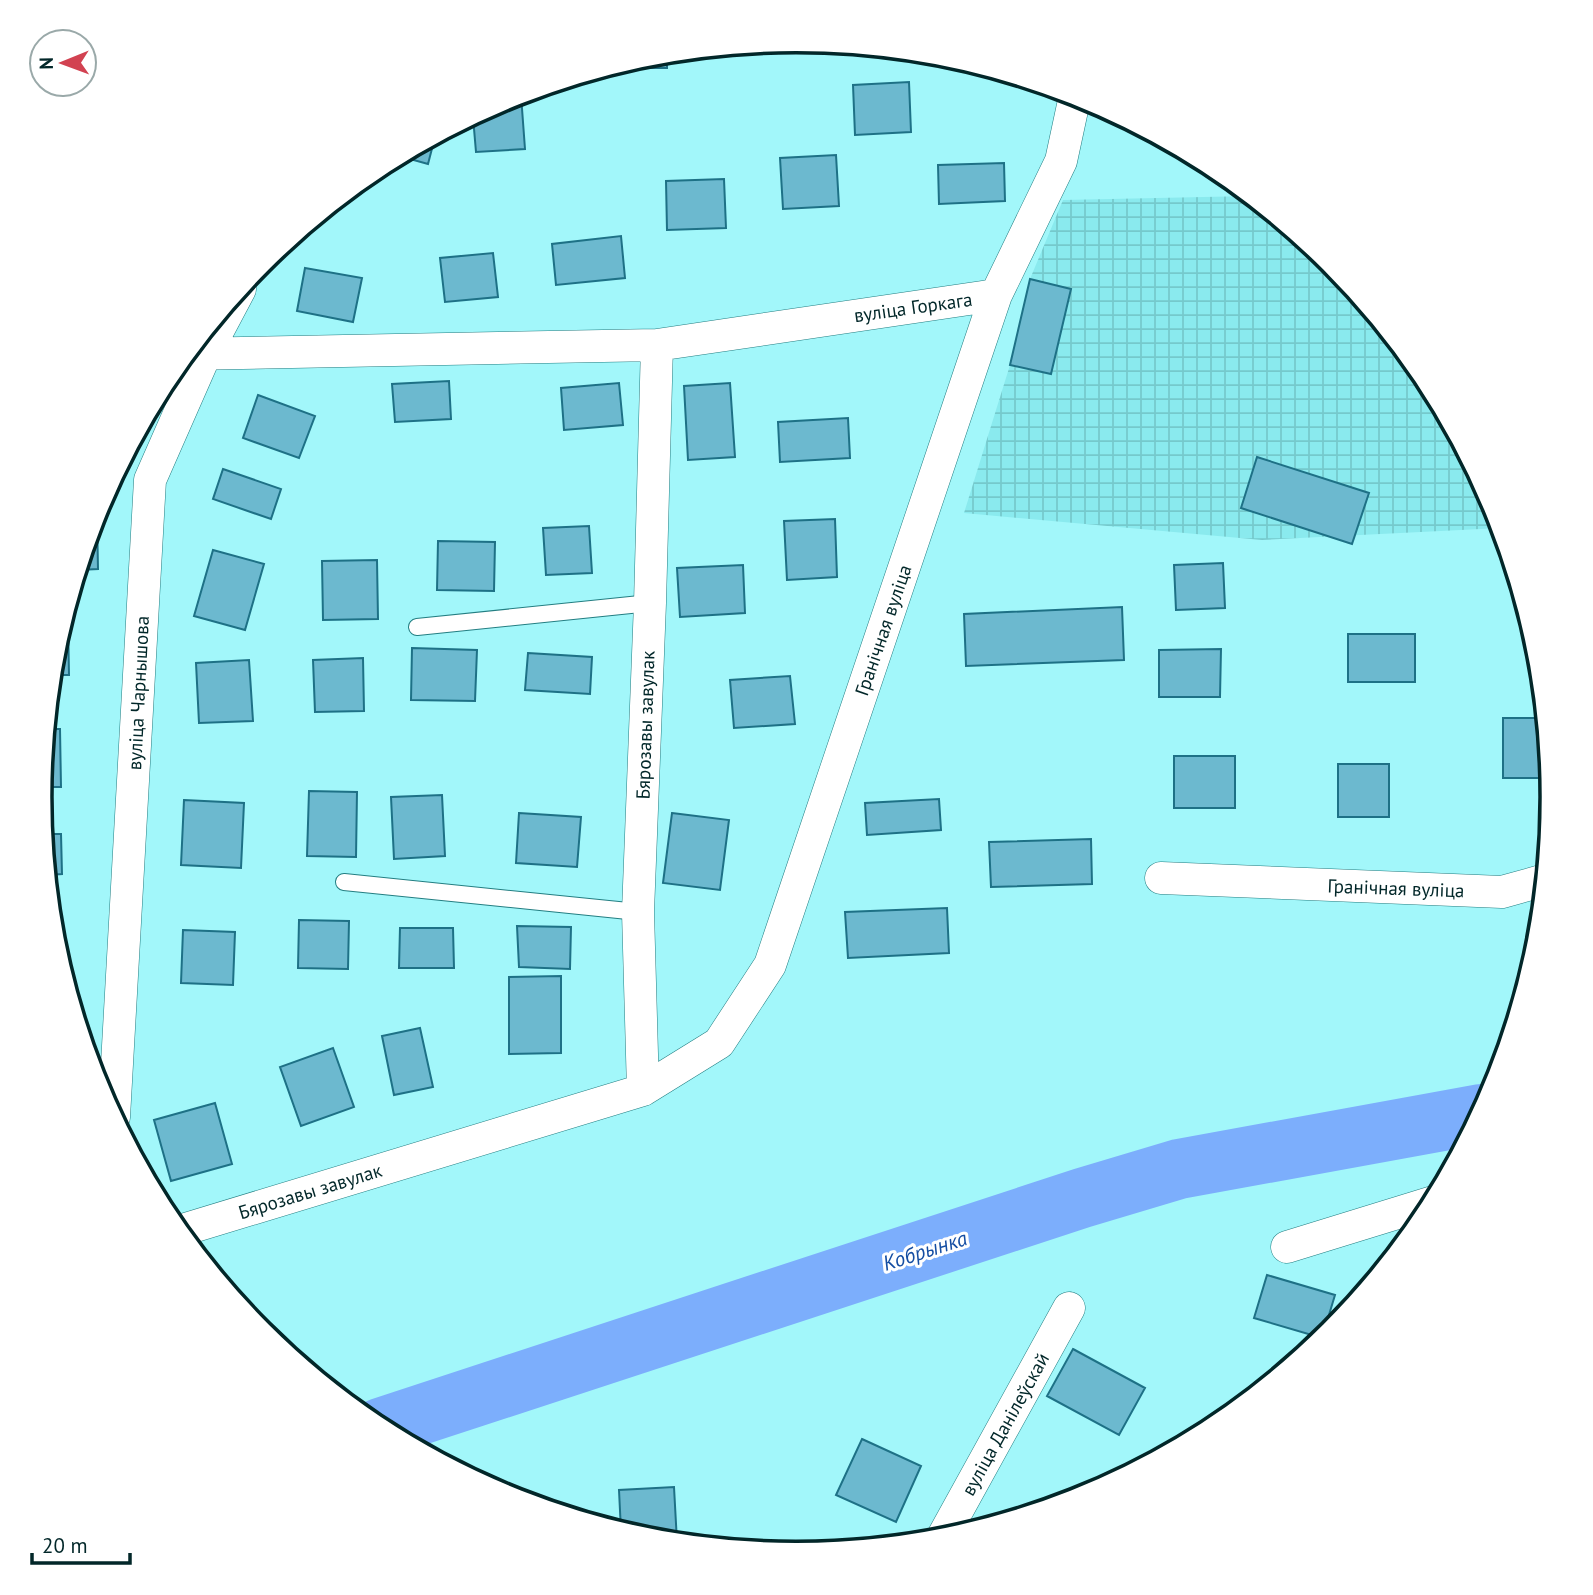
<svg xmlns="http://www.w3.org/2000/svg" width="1593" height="1595" font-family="'PT Sans',sans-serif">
<defs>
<pattern id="industrial-grid" width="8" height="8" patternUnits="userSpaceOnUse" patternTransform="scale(1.75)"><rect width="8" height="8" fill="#8aeaee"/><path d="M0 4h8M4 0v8" fill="none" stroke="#75c9cc"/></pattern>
</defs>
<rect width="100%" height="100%" fill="#a2f7fa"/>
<!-- industrial -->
<path fill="url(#industrial-grid)" d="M1250,196l82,67 94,115 69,130 6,20 -239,12 -298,-27 46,-148 20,-86 33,-79z"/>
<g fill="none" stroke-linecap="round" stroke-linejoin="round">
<!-- river -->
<path stroke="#7caefc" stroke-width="60" d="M380,1428l702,-230 97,-29 302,-55"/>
</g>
<!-- building -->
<path fill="#6cb9cf" stroke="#1e7186" stroke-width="2" d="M667,54v14h-58l40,-12z
M909,82l2,50 -56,3 -2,-50z
M521,95l4,54 -49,3 -3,-35 34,-18z
M435,137l-7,27 -29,-8z
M836,155l3,51 -56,3 -3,-51z
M1004,163l1,38 -66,3 -1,-39z
M724,179l2,49 -59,2 -1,-49z
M621,236l4,42 -69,7 -4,-41z
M493,253l5,44 -53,5 -5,-44z
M305,268l57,10 -9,44 -56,-11z
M1030,279l41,10 -20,85 -41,-9z
M449,381l2,38 -56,3 -3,-38z
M619,383l4,42 -59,5 -3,-42z
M730,383l5,74 -47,3 -4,-74z
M258,395l57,21 -16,42 -56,-20z
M848,418l2,40 -70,4 -2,-40z
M1257,457l112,36 -17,51 -111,-36z
M223,469l58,20 -10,30 -58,-20z
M95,516h2l1,53 -19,1z
M835,519l2,58 -50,3 -3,-59z
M589,526l3,47 -46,2 -3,-47z
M438,541l57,1 -1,49 -57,-1z
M213,550l51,14 -19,66 -51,-14z
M377,560l1,59 -55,1 -1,-59z
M1223,563l2,45 -49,2 -2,-45z
M743,565l2,48 -65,4 -3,-49z
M1122,607l2,53 -158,6 -2,-52z
M64,621h4l1,54h-17l3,-25z
M1348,634h67v48h-67z
M412,648l65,2 -2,51 -64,-1z
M1221,649l-1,48h-61v-47z
M528,653l64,4 -2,37 -65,-4z
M363,658l1,53 -49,1 -2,-52z
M249,660l4,61 -54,2 -3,-60z
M790,676l5,48 -61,4 -4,-48z
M1503,718h42l6,60h-48z
M47,729h13l1,58h-20z
M1174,756h61v52h-61z
M1338,764h51v53h-51z
M309,791l48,1 -1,65 -49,-1z
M442,795l3,61 -51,3 -3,-62z
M939,799l2,31 -74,5 -2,-32z
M184,800l60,3 -3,65 -60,-3z
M519,813l62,4 -4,50 -61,-4z
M672,813l57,7 -9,70 -57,-7z
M44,834h17l1,40 -14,1z
M1091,839l1,45 -101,3 -2,-45z
M947,908l2,45 -101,5 -3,-46z
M299,920l50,1 -1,48 -50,-1z
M517,926l54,1 -1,42 -51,-2z
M400,928h53l1,40h-55z
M183,930l52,2 -2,53 -52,-2z
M561,976v77l-52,1v-77z
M420,1028l13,59 -39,8 -12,-59z
M333,1048l21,59 -53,19 -21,-59z
M215,1103l17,61 -61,17 -17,-61z
M1267,1275l68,20 -13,43 -68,-20z
M1073,1349l72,39 -26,47 -72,-39z
M862,1439l59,27 -25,56 -60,-27z
M674,1487l3,55 -28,-3 -28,-8 -2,-41z"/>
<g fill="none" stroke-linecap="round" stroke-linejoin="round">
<!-- lane casing -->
<g stroke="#237e82" stroke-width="18">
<path id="lane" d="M417,627l233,-24
M344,882l294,30"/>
</g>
<!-- street casing -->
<g stroke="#237e82" stroke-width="33">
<path id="street" d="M187,354l470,-9 339,-50 65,-134 14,-65
M1161,878l341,14 43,-12
M643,1090l-5,-178 12,-309 7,-258
M114,1117l36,-637 55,-125 35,-66
M179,1231l464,-141 76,-47 51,-78 226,-670
M1287,1247l146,-45
M941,1540l128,-232"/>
</g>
<!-- lane -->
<use href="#lane" stroke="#fff" stroke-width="16"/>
<!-- street -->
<use href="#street" stroke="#fff" stroke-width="32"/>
</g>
<g text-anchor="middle" stroke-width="6" stroke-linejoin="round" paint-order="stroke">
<!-- street labels -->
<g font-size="19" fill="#022729" stroke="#fff">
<text transform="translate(913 307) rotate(-8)" y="7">вуліца Горкага</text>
<text transform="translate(883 630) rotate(-71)" y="7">Гранічная вуліца</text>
<text transform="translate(138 693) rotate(-87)" y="7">вуліца Чарнышова</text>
<text transform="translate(645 725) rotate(-88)" y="7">Бярозавы завулак</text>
<text transform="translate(1396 888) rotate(2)" y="7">Гранічная вуліца</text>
<text transform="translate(310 1191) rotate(-17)" y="7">Бярозавы завулак</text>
<text transform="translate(1005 1424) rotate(-61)" y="7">вуліца Данілеўскай</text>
</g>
<!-- water labels -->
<g font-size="21" font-style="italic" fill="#154ea3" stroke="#fff">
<text transform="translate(925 1251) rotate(-18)" y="7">Кобрынка</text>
</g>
</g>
<!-- crop -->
<path d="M0 0H1593V1595H0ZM52 797a744 744 0 1 1 1488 0a744 744 0 1 1-1488 0Z" fill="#fff" fill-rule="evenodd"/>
<path fill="none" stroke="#022729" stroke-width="3.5" d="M52 797a744 744 0 1 1 1488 0a744 744 0 1 1-1488 0Z"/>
<!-- north arrow -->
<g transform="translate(63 63) rotate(269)"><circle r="33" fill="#ffffff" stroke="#9aa9a9" stroke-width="2"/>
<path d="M0-5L12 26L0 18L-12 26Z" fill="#d24251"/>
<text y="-10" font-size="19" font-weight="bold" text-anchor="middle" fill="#022729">N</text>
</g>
<!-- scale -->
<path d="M32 1553v10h98v-10" fill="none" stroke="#022729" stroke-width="3.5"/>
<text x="42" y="1553" font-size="21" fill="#022729" stroke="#ffffff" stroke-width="5" paint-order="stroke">20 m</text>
</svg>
